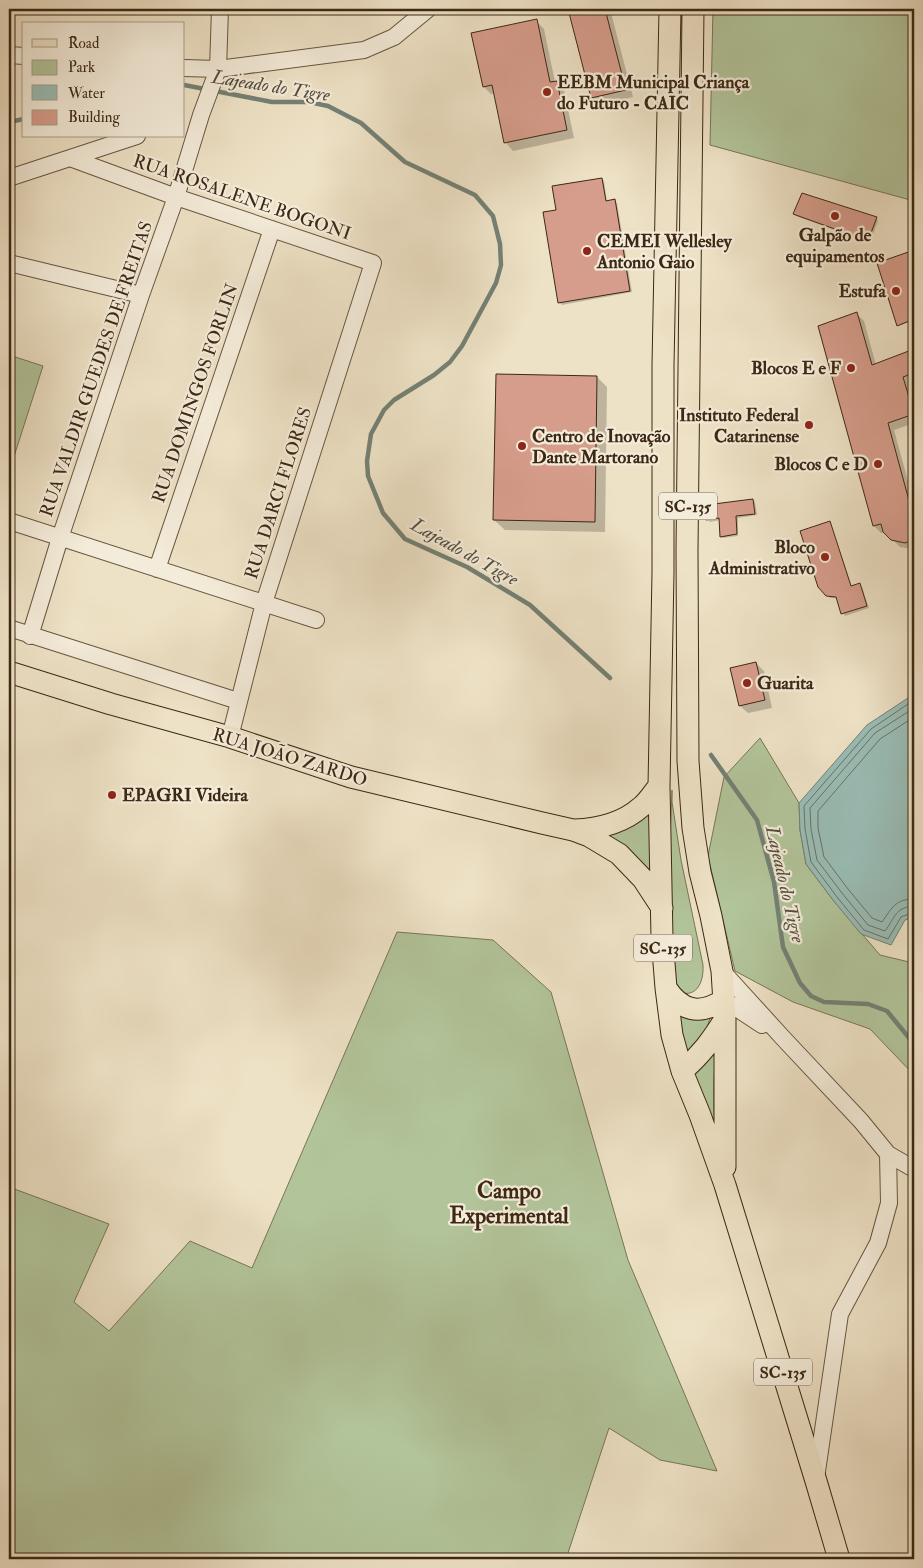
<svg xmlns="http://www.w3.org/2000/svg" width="923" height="1568" font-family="'IM FELL Double Pica',serif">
<rect width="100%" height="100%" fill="#eee2c6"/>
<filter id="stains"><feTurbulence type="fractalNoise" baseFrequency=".004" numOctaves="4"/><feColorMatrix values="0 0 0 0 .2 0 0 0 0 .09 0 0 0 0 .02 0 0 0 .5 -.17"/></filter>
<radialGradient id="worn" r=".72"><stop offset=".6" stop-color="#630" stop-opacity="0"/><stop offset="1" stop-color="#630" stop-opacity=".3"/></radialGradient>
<!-- green -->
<path fill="#b2c49a" stroke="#777657" d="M713,9h201v192l-204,-56z
M9,355l34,11 -34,106z
M760,738l39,65 1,27 6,34 27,36 47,55 29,7 5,10v103l-44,-46 -77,-27 -58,-31 -27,-115 16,-79z
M672,790v12l9,58 22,105c1,18 -7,35 -27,26l-9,-78z
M651,805v31l-2,43 -44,-44c22,-2 31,-15 46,-30z
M397,932l96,8 58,52 77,268 89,211 -57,-11 -51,-32 -43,131h-557v-372l100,37 -35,78 35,29 81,-90 62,27z
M713,1009l-9,28 -18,23 -16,-49z
M716,1052c-3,29 -3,57 0,86l-28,-64 20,-14z"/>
<!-- water -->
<path fill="#99bdb6" stroke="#748175" d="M914,694v223l-9,3 -14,25 -30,-11 -28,-34 -27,-36 -6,-34 -1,-27 68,-78z"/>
<!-- shadow -->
<path fill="#0003" d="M570,9h40l23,88 -33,8 -8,-7z
M536,21l8,8 11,53 9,8 10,48 -61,13 -7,-8 -11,-49h-4l-7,-7z
M602,179l2,2 3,21 8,-1 2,2 15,89 -70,13 -2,-2 -16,-90 14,-2z
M794,214l82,4 2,3 -8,21 -74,-26z
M914,251v69l-15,6 -2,-3 -18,-59z
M857,314l7,7 12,44 38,-15v32l-5,2 5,18v21l-20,7 20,73v46h-1l-13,-2 -15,-15 -4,1 -7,-7 -55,-199z
M597,377l10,10 -2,145 -100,-2 -11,-10z
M753,500l2,2 2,13 -19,3v18l-15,2 -2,-2 -1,-16 -10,2 -2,-2z
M829,523l2,2 21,62 8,-2 2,2 7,21 -24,8 -2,-3 -5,-15h-8l-11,-11z
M756,663l8,8 8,37 -24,5 -8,-7z"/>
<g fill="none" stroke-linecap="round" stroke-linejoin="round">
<!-- shore -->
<path stroke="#6a7265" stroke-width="1" d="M914,700l-43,29 -67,77 1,23 6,33 26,35 27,33 24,9 13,-22 13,-5
M914,708l-39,25 -65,75 1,21 6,31 25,33 26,32 17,6c10,-13 10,-24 29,-25
M914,717l-34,22 -62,72v17l6,29 24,32 24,29 10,4c10,-14 13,-23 32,-23"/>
<!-- stream -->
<path stroke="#748175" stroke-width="4.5" d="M184,85l88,17h37l19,4 33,17 44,39 70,33 18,21 7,28 1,21 -5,18 -34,63 -12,16 -16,13 -40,25 -10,10 -13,24 -4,27 1,15 15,37 22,26 62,28 63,38 80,73
M9,122l15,-3
M711,755l46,65 17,62 9,65 17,36 11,13 13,6 44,2 19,7 27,33"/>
</g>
<!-- building -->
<path fill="#d79d8c" stroke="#3c2814" d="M568,9h37l21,81 -35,8z
M537,19l13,63 7,-1 10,49 -63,13 -12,-58 -9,2 -12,-54z
M602,178l4,23 9,-2 15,92 -72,12 -15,-91 13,-2 -4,-24z
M802,193l75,24 -9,24 -75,-27z
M914,250v69l-17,7 -20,-63z
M857,312l15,53 42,-16v24l-11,4 11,37 -26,9 26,96v20l-9,4 -14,-3 -8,-8 -2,-8 -8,2 -55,-200z
M496,374l101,2 -2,146 -102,-2z
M753,499l2,15 -19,2 1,18 -17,3 -1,-19 -13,2v-15z
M830,521l21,65 9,-3 7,23 -26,8 -5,-17 -10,-1 -8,-9 -18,-56z
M756,662l9,38 -26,6 -9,-38z"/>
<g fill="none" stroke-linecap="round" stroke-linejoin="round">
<!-- minor casing -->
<g stroke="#685640" stroke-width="18">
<path id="minor" d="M9,55l15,1
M184,68l34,1 146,-19 30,-13 34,-28
M70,158l106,39 197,66 -109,340 -34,134
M9,178l128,-42
M9,263l132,32
M9,521l307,99
M157,569l115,-340
M9,628l229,73
M30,636l30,-98 81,-243 35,-98 25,-82 17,-46 2,-60
M722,971l61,67 78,83 27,33 26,15
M724,1000l38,25
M816,1478l24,-164 38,-71 11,-40 -1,-49"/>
</g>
<!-- major casing -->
<g stroke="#3c2814" stroke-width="23">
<path id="major" d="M670,9l-7,356v207l-4,214 3,152 4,50 6,47 10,36 18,44 25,70 91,296 23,78
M693,9l-6,541 1,211 5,67 7,44 11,44 11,55 3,48v148
M9,672l102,32 119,33 121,40 191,46 31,7 16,6 30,18 24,25 19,29
M574,830c24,-1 48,-6 67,-23 7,-5 12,-14 18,-21
M666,988c16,24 34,27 58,12
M682,1071c19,-16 29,-30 43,-52"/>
</g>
<!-- minor -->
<use href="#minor" stroke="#f4ecda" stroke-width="16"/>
<!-- major -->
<use href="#major" stroke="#eee2c6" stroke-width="21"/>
</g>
<!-- markers -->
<g fill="#8f2418" stroke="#f4ecda" stroke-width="2">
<circle cx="547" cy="92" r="5"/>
<circle cx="835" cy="216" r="5"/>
<circle cx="587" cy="251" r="5"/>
<circle cx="896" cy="291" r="5"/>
<circle cx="851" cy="368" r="5"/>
<circle cx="809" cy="425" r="5"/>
<circle cx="522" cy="446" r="5"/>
<circle cx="878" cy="464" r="5"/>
<circle cx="825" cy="557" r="5"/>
<circle cx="747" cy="683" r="5"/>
<circle cx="112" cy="795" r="5"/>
</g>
<g text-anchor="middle" stroke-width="4.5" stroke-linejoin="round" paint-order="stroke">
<!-- shield labels -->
<g fill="#f4ecda" stroke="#73634f" stroke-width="1">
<rect x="659" y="492.5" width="58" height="27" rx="4"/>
<rect x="634" y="934.5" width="58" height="27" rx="4"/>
<rect x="754" y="1358.5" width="58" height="27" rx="4"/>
</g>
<g font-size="16" font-weight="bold" fill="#3c2814">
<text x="688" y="512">SC-135</text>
<text x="663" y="954">SC-135</text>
<text x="783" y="1378">SC-135</text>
</g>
<!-- poi labels -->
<g font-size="18" font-weight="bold" fill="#3c2814" stroke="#f4ecda" text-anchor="start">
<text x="557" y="88">EEBM Municipal Criança<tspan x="557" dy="21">do Futuro - CAIC</tspan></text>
<text x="835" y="241" text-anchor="middle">Galpão de<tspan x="835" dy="21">equipamentos</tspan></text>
<text x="597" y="247">CEMEI Wellesley<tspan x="597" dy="21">Antonio Gaio</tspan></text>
<text x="886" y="297" text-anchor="end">Estufa</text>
<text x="841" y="374" text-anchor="end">Blocos E e F</text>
<text x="799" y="421" text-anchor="end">Instituto Federal<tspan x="799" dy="21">Catarinense</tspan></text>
<text x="532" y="442">Centro de Inovação<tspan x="532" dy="21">Dante Martorano</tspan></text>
<text x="868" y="470" text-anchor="end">Blocos C e D</text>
<text x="815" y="553" text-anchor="end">Bloco<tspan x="815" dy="21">Administrativo</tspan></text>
<text x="757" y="689">Guarita</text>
<text x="122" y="801">EPAGRI Videira</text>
</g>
<!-- street labels -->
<g font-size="18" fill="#3c2814" stroke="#f4ecda">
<text transform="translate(242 197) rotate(19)" y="6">RUA ROSALENE BOGONI</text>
<text transform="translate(96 369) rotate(-71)" y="6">RUA VALDIR GUEDES DE FREITAS</text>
<text transform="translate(195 393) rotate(-71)" y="6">RUA DOMINGOS FORLIN</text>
<text transform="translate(278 493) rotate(-72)" y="6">RUA DARCI FLORES</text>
<text transform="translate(290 757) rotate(17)" y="6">RUA JOÃO ZARDO</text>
</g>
<!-- water labels -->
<g font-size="19" font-style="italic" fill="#534d3c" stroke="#f4ecda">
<text transform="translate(271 85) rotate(9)" y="7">Lajeado do Tigre</text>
<text transform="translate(465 551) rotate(29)" y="7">Lajeado do Tigre</text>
<text transform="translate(786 884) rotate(77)" y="7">Lajeado do Tigre</text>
</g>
<!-- district labels -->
<g font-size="22" font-weight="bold" fill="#3c2814" stroke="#f4ecda">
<text x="509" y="1198">Campo<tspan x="509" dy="25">Experimental</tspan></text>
</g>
</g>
<!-- margin -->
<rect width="923" height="1568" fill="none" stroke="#eee2c6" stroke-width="30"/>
<rect x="10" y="10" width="903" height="1548" fill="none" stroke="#3c2814" stroke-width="2.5"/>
<rect x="15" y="15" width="893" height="1538" fill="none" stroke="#3c2814"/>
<!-- legend -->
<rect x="22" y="22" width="162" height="115" fill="#f4ecda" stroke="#aa9e8b"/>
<rect x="32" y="39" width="25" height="8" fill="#eee2c6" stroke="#aa9e8b"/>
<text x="68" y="48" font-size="15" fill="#3c2814">Road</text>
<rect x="32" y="60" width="25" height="15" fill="#b2c49a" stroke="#aa9e8b"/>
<text x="68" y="72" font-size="15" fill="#3c2814">Park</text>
<rect x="32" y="85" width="25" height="15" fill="#99bdb6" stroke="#aa9e8b"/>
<text x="68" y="98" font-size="15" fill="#3c2814">Water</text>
<rect x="32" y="110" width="25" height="15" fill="#d79d8c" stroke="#aa9e8b"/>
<text x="68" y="122" font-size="15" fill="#3c2814">Building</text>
<rect width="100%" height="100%" filter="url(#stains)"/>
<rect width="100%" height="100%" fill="url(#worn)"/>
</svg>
